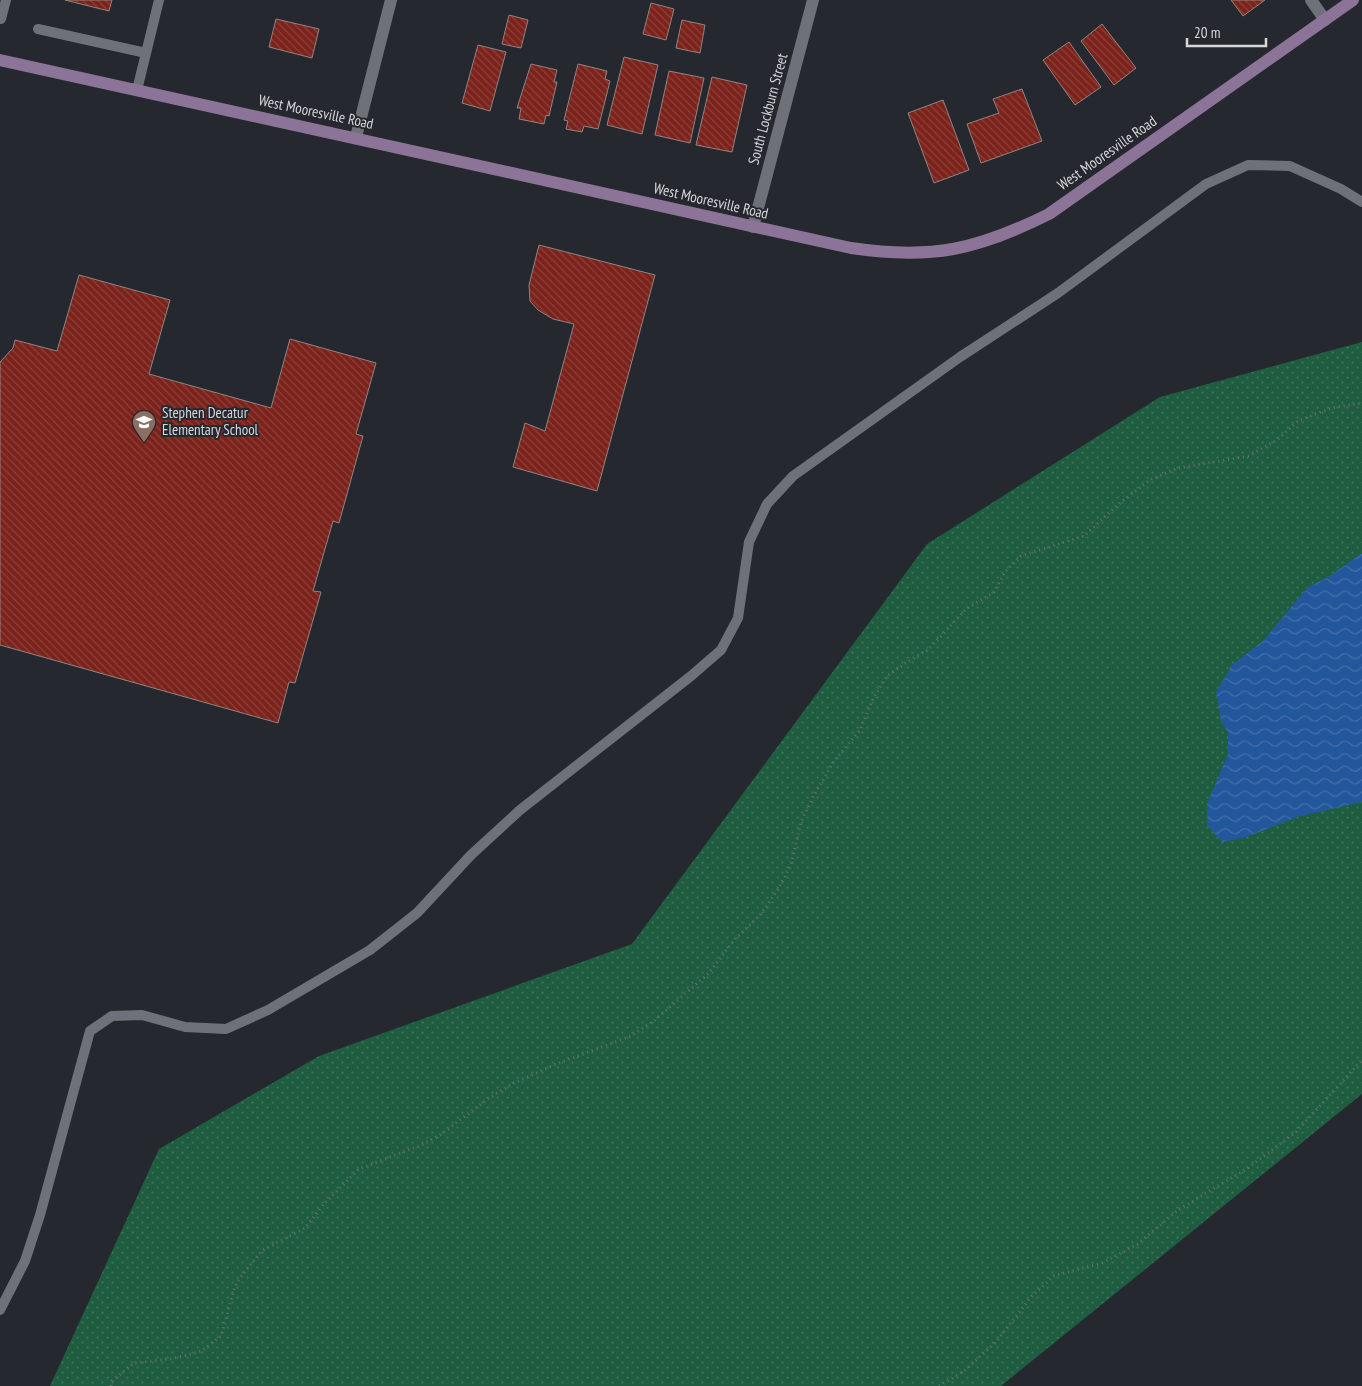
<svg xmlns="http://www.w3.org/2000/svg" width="1362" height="1386" font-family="'PT Sans Narrow',sans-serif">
<defs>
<pattern id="grass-dots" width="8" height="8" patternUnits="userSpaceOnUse" patternTransform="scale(1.25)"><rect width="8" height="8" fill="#1e5d3f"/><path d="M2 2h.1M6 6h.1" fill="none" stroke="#3e745a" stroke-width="1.8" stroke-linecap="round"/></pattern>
<pattern id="water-waves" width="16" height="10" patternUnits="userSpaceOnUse" patternTransform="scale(1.25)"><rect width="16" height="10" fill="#23579c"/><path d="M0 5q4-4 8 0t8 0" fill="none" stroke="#426ea9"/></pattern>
<pattern id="building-back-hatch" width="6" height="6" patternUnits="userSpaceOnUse" patternTransform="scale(1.25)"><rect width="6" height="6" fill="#7b221b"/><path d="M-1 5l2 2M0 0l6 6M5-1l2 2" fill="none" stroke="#8d413c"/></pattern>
</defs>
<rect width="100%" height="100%" fill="#26282f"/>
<!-- grass -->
<path fill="url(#grass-dots)" d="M1362,342v752l-361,292h-951l109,-237 160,-93 313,-112 295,-400 233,-147z"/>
<!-- water -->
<path fill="url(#water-waves)" d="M1362,553v249l-65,15 -53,21 -22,4 -15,-17v-21l21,-50v-21l-7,-12 -5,-29 16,-27 31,-24 44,-53 23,-12z"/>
<!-- building -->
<path fill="url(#building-back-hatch)" stroke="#8f8583" d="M65,0h47l-3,11z
M1231,0h34l-22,16z
M651,3l23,6 -8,31 -23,-6z
M509,15l19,5 -7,28 -19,-4z
M276,19l43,10 -7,29 -43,-11z
M682,20l23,5 -5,28 -24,-5z
M1102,24l34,44 -22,17 -33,-44z
M1069,42l32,45 -26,18 -32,-45z
M478,45l28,7 -16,59 -28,-8z
M624,57l34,8 -16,69 -35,-9z
M531,64l26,6 -3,12h3l-8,34 -3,-1 -2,9 -25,-5 2,-11h-4z
M578,64l29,7 -2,8 5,2 -12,48 -14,-3 -2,6 -16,-3 2,-8 -4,-1z
M669,71l35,7 -14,65 -35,-8z
M712,77l35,8 -15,67 -36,-7z
M1022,89l20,52 -61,22 -14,-39 32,-11 -6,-14z
M943,100l26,70 -35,13 -26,-70z
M539,245l116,30 -58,216 -84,-24 12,-44 20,8 29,-107 -21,-5 -15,-9 -8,-9 -1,-16z
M79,275l91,25 -21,74 122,34 19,-69 86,24 -20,71 7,2 -24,87 -6,-2 -20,70 8,1 -26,91 -6,-1 -11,41 -278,-78v-283l13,-14 2,-8 42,11z"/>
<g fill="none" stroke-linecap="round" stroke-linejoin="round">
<!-- path -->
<path stroke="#6d6f75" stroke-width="3" stroke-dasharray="1 4" stroke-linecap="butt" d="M111,1386l1,-5 22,-18 37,-4 31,-8 19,-15 14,-50 10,-15 18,-21 42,-22 18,-23 36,-36 65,-25 19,-11 46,-35 23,-14 42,-19 77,-29 24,-16 54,-47 25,-33 26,-25 17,-24 14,-26 10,-43 12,-25 21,-36 26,-31 13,-31 14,-23 23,-16 18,-10 38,-41 28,-17 11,-20 16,-16 63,-20 37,-34 29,-22 28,-12 71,-12 28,-16 21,-19 33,-13 31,-5
M939,1386l25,-15 32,-29 35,-45 23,-21 48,-13 36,-19 40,-34 70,-42 48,-36 66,-72"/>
<!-- service -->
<path stroke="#6e7179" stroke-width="10" d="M1,19l5,-19
M38,29l108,24
M137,90l22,-90
M0,1310l25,-49 15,-46 50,-184 22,-15 30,-1 43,12 41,2 42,-19 102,-60 47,-37 54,-58 49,-45 171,-134 30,-26 17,-32 11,-76 18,-38 26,-28 167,-119 98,-64 148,-109 42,-19 42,1 51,23 21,13"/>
<!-- minor -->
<path stroke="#6e7179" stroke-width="12" d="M1311,0l14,20
M356,137l35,-137
M753,227l60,-227"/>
<!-- secondary -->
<path stroke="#8c7498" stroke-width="12" d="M0,60l851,188c80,12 126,2 198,-34l304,-214"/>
</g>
<!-- icons -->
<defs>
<g id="school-pin" transform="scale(1.25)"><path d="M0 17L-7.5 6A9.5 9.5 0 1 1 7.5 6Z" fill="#8d6e63" stroke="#26282f"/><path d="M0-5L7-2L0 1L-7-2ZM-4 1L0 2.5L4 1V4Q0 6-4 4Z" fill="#fff"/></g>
</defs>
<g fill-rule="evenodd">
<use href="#school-pin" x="144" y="422"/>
</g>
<g text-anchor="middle" stroke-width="4" stroke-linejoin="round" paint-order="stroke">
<!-- street labels -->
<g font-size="15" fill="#d5d7db" stroke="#26282f">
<text transform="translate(768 109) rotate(-75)" y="5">South Lockburn Street</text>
<text transform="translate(316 112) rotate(12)" y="5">West Mooresville Road</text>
<text transform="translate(1107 153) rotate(-35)" y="5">West Mooresville Road</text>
<text transform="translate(711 201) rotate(13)" y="5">West Mooresville Road</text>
</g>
<!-- poi labels -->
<g font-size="15" fill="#d5d7db" stroke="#26282f" text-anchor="start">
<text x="162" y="418">Stephen Decatur<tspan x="162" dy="17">Elementary School</tspan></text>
</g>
</g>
<!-- scale -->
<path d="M1187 38v8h79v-8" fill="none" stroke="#d5d7db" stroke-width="2.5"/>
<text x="1194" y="38" font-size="15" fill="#d5d7db" stroke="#26282f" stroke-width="4" paint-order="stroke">20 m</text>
</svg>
